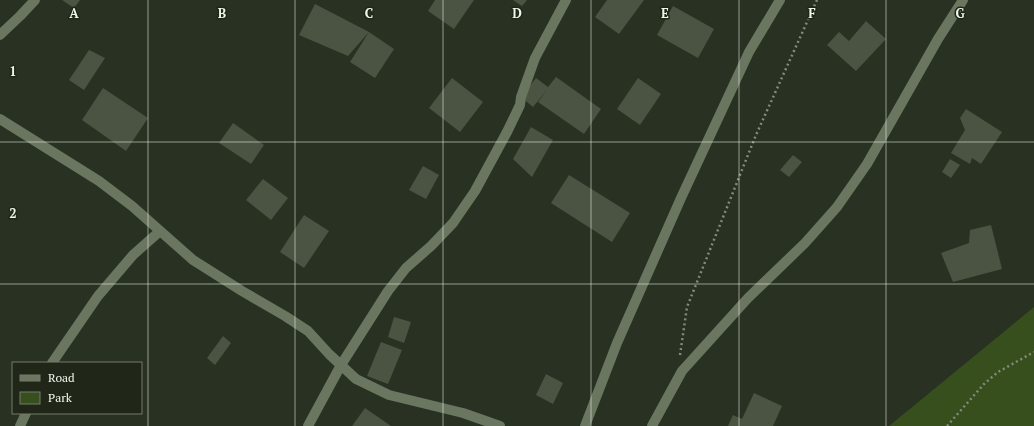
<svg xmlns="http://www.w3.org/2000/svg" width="1034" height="426" font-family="'PT Serif',serif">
<rect width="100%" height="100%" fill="#293122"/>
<!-- green -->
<path fill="#374f1c" d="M1034,307v119h-145z"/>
<!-- building -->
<path fill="#4b5343" d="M62,0h18l-6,8z
M435,0h39l-20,29 -26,-18z
M513,0h14l-5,6z
M607,0h37l-25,34 -24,-17z
M315,4l54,28 25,17 -19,29 -25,-16 19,-30 -21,24 -49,-21z
M673,6l41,23 -16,29 -41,-23z
M866,21l20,18 -30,32 -29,-26 12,-13 10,9z
M89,50l16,8 -21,32 -15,-10z
M556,77l45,32 -17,25 -46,-32 9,-12 -14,17 -12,-10 15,-19 12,9z
M452,78l31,24 -23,30 -31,-24z
M638,78l23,16 -21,31 -23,-16z
M103,88l45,30 -22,33 -44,-31z
M966,109l36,23 -21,32 -9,-6 -2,6 -19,-11 14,-23 -5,-12z
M233,123l31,22 -13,19 -32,-21z
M531,127l22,13 -21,37 -19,-18z
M793,155l9,7 -13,15 -9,-7z
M950,159l10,6 -9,13 -9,-6z
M423,166l16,9 -13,24 -17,-9z
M569,175l61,38 -18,29 -61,-39z
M263,179l25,19 -17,22 -25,-20z
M304,215l25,16 -25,37 -24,-16z
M991,225l11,44 -49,13 -12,-29 28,-10 1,-13z
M394,317l17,5 -7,21 -16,-6z
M223,336l8,7 -16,22 -8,-7z
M381,342l21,8 -14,34 -21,-8z
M546,374l17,9 -10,21 -17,-9z
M754,393l28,13 -9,20h-45l5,-11 9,4z
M365,408l26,18h-39z"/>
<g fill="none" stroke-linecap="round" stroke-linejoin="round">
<!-- path -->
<path stroke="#848a7e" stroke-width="2.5" stroke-dasharray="2 3" stroke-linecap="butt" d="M680,355l7,-48 69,-172 61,-135
M947,426l37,-42 14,-12 36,-20"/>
<!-- minor -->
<path stroke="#6a765f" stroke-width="10" d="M0,35l20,-19 15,-16
M0,119l99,62 33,25 61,54 49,31 43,25 23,15 21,23 27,25 33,16 74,18 37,13
M52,363l46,-67 35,-41 27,-24
M20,426l6,-13
M308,426l33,-61 47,-74 18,-23 25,-22 22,-23 22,-32 32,-59 13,-27 1,-8 14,-39 31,-58
M585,426l32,-83 64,-145 68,-146 31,-52
M652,426l30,-55 66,-73 57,-55 32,-36 30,-43 71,-125 25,-39"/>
</g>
<!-- grid -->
<path fill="none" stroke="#f1f6ec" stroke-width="1" stroke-opacity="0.55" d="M148,0v426M295,0v426M443,0v426M591,0v426M739,0v426M886,0v426M0,142h1034M0,284h1034"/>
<g font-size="13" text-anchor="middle" font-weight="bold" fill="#f1f6ec" stroke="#202719" stroke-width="3" stroke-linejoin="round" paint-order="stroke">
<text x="74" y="18">A</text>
<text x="222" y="18">B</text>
<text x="369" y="18">C</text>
<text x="517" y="18">D</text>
<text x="665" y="18">E</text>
<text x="812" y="18">F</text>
<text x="960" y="18">G</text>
<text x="13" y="76">1</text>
<text x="13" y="218">2</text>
</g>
<!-- legend -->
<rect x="12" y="362" width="130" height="52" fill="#202719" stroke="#747a6d"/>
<rect x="20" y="375" width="20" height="6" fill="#6a765f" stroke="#747a6d"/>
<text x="48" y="382" font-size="12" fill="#f1f6ec">Road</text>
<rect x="20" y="392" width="20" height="12" fill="#374f1c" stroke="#747a6d"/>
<text x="48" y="402" font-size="12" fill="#f1f6ec">Park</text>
</svg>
